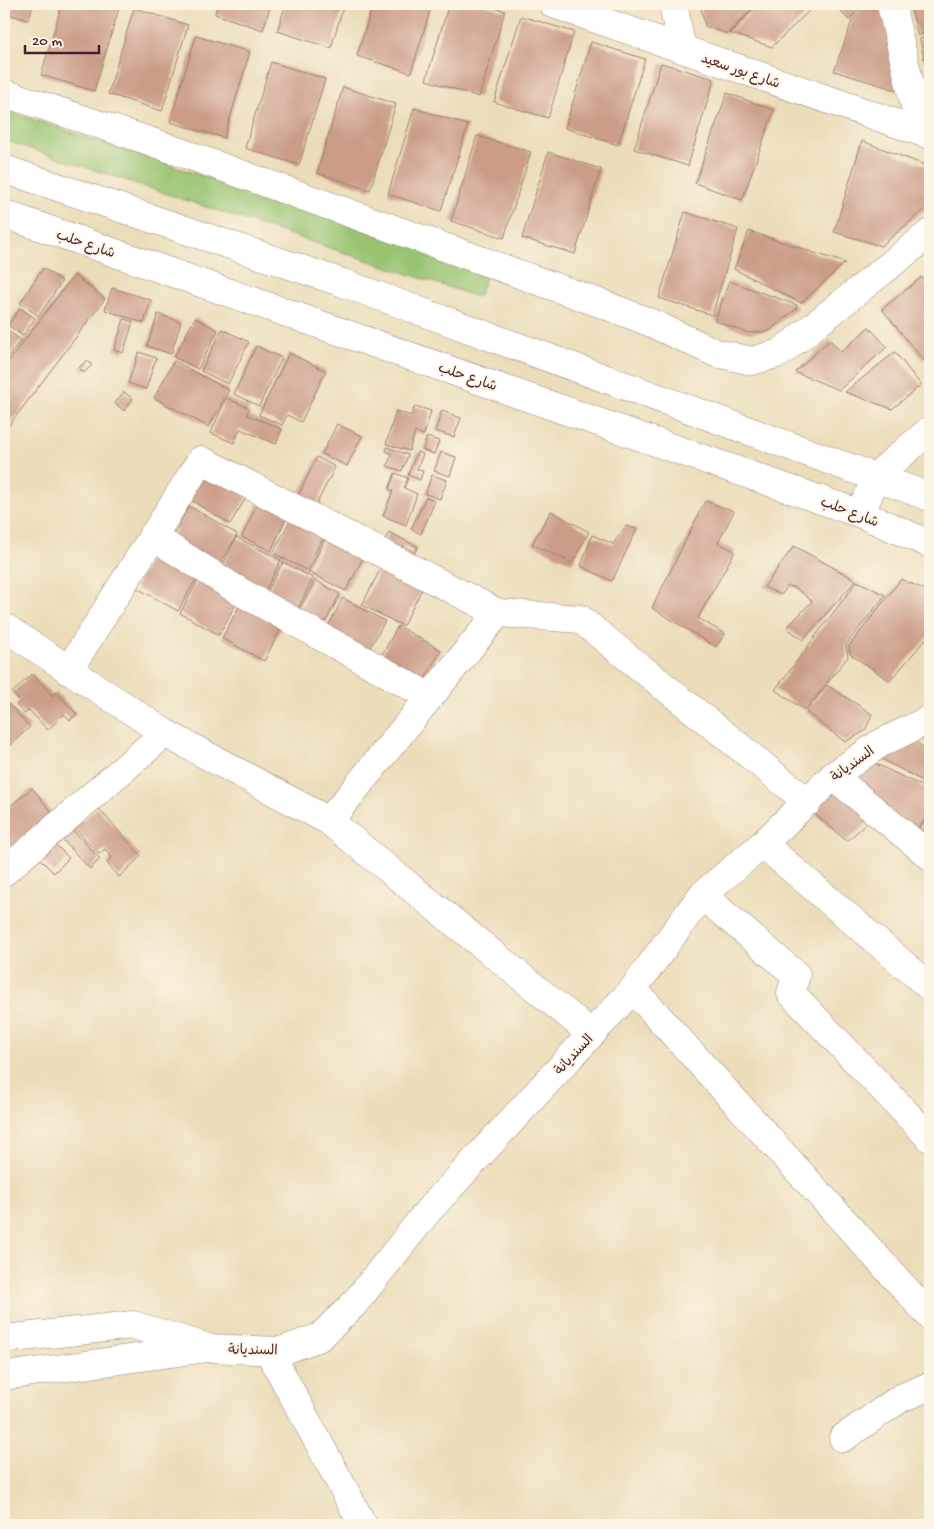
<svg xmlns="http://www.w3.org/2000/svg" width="934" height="1529" font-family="'Gochi Hand','Playpen Sans Arabic',sans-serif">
<rect width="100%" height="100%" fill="#fcf5e5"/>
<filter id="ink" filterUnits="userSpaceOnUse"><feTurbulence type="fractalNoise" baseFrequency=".02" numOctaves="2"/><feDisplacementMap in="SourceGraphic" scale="10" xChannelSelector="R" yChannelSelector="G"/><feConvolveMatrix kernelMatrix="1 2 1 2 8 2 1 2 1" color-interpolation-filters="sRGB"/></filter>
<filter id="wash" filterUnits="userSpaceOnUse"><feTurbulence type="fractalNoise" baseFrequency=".0096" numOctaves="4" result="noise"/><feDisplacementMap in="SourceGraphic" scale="20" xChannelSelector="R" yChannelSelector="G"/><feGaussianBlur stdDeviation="1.12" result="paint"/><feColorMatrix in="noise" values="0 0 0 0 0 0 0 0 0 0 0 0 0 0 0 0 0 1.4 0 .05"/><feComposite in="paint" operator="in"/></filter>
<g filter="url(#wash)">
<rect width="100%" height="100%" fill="#ebddb9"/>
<!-- green -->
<path fill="#98c472" stroke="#71724e" d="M4,110l485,161 -11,26 -474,-157z"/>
<g id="blocks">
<!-- building -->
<path fill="#cb9d88" d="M4,4h30l-6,16 -24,-7z
M62,4l58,1 -26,86 -53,-16z
M218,4h53l-8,26 -48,-16z
M286,4h58l-13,44 -54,-17z
M373,4h59l-21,69 -54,-17z
M449,4h33l23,7 -26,86 -53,-17z
M642,4h16l1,6z
M700,4h57l-30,30 -22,-8z
M759,4h57l-44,43 -42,-14z
M834,4h31l-16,16z
M910,4h20v26l-12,6z
M866,6l16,7 21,79 -69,-21 18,-50z
M134,8l54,17 -26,86 -54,-17z
M521,16l53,16 -26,86 -54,-16z
M930,34v22l-6,3 -4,-20z
M196,36l54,16 -26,86 -54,-16z
M591,42l54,17 -27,86 -53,-17z
M930,58v17l-4,-15z
M271,62l54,17 -26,86 -54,-17z
M661,63l53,16 -26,87 -54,-17z
M343,87l53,17 -26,86 -53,-17z
M727,93l47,17 -32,90 -47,-17z
M414,108l54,17 -27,86 -53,-17z
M477,136l54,16 -27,86 -53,-17z
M862,141l68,26v38l-49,41 -47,-14z
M548,152l53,17 -26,85 -53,-16z
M685,212l53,17 -26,86 -53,-17z
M749,231l96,32 -44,40 -67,-34z
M43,268l19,13 -23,35 -19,-13z
M74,275l31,24 -101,133v-65z
M922,277l8,10v66l-7,7 -41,-51z
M729,281l68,24 -1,4 -27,22 -21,2 -33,-12z
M112,288l39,12 -7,23 -39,-13z
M20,308l15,10 -12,18 -15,-11z
M158,314l23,8 -10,32 -24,-8z
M195,318l23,12 -20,39 -24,-12z
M124,319l9,3 -10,31 -9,-3z
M869,327l18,20 -48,43 -44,-18 35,-32 11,12z
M4,328l17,12 -13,17 -4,-3z
M222,329l27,13 -21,42 -27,-13z
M256,346l26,12 -23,48 -25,-12z
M139,352l17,6 -10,31 -18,-6z
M895,352l26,33 -29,24 -47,-17z
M289,353l37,18 -25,51 -14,-7 -5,10 -23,-10z
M87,360l5,5 -8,8 -5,-5z
M174,361l55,29 -20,37 -55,-29z
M124,392l9,7 -9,12 -9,-8z
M226,398l23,10 -2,7 35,14 -6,15 -36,-15 -6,14 -23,-10z
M415,406l16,5 -7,24 -9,-3 -6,19 -23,-7 10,-33 15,5z
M442,411l19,7 -7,19 -19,-6z
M337,424l25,12 -15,30 -25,-12z
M427,437l12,4 -5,13 -11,-4z
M387,447l21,8 -6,16 -15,-5 5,-12 -6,-3z
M417,452l6,2 -6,15 6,2 -3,9 -12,-5z
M441,452l15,5 -6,19 -16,-5z
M317,457l18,10 -21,42 -18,-9z
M207,468l42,25 -19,31 -41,-25z
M395,473l13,5 -4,10 13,6 -11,31 -23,-9 10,-25 -4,-2z
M432,475l15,5 -7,19 -15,-5z
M426,497l9,4 -14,33 -10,-5z
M259,500l29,14 -17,37 -29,-14z
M705,501l29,10 -16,32 17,8 -37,67 27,16 -9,13 -64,-39z
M189,506l48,28 -19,34 -48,-27z
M551,511l38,21 -17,31 -40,-19z
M291,519l33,17 -18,34 -33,-17z
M626,526l11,3 -25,52 -31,-15 11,-31 21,9z
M389,532l29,15 -8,14 -2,-1 5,-9 -10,-5 -3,5 -16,-9z
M236,537l45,23 -17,34 -44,-23z
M325,539l38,19 -17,33 -38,-19z
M794,546l62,34 -53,60 -16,-12 25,-27 -16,-13 -8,-2 -7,9 -17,-8z
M155,551l43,25 -20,35 -43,-24z
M283,562l30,16 -18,36 -31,-16z
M381,568l41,21 -19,37 -41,-21z
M200,577l39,21 -20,37 -39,-22z
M901,579l29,13v42l-40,47 -40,-27 -1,-8z
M315,580l25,14 -17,33 -26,-13z
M857,581l28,14 -39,50 2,12 -43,53 -30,-20z
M343,598l42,23 -18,32 -41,-23z
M243,599l42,22 -21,40 -42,-23z
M398,626l43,24 -19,34 -43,-24z
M32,674l21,22 3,-4 21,22 -7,6 -6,-6 -16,16 -19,-20 -4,4 -9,-9 4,-4 -8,-8z
M827,685l45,29 -7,17 -20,11 -39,-30z
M4,699l26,28 -25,22 -1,-1z
M906,734l24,19v32l-61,-33z
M866,759l64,31v23l-16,20 -71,-57z
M842,784l35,30 -30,27 -36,-30z
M32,788l27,33 -39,33 -16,-19v-24z
M98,808l43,48 -22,21 -12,-14 5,-6 -7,-8 -6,5 -25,-27z
M930,815v32l-15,-13z
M72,829l28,30 -10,10 -28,-30z
M54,843l15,15 -15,15 -15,-15z"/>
</g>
</g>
<g filter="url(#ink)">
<use href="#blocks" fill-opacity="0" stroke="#9a7e72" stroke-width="1"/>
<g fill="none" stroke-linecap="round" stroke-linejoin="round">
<!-- minor casing -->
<g stroke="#9a7e72" stroke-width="29">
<path id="minor" d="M553,4l377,131
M673,4l9,45
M891,4l30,128
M4,93l148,49 453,163 44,17 67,31 36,8 28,-8 150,-120
M152,536l87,55 191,106
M4,627l161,106 164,88 263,213
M68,671l133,-211 297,153
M833,776l97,80
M329,821l169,-208 82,6 228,183
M763,844l167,143
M4,872l161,-139
M702,895l94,80 -5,18 139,145
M633,989l297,327
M4,1339l129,-14 69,21
M269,1351l94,174
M4,1376l204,-28 73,3 39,-14 34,-33 74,-93 205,-222 69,-94 61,-51 70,-68 46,-32 51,-25
M843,1438l58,-40 29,-12"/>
</g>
<!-- tertiary casing -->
<g stroke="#9a7e72" stroke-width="29">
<path id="tertiary" d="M861,514l15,-38 54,-46"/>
</g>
<!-- primary casing -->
<g stroke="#9a7e72" stroke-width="29">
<path id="primary" d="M4,169l339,114 587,214
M4,214l857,300 69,30"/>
</g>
<!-- minor -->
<use href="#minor" stroke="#fff" stroke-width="28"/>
<!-- tertiary -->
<use href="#tertiary" stroke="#fff" stroke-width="28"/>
<!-- primary -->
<use href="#primary" stroke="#fff" stroke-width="28"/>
</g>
</g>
<g text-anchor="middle" stroke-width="4" stroke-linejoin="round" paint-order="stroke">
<!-- street labels -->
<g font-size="14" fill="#4a1f2b" stroke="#fcf5e5">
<text transform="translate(741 70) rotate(19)" y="5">شارع بور سعيد</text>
<text transform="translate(86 243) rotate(19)" y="5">شارع حلب</text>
<text transform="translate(468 376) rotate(19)" y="5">شارع حلب</text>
<text transform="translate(850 511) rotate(21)" y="5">شارع حلب</text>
<text transform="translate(852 763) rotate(-36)" y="5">السنديانة</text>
<text transform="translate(573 1054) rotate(-47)" y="5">السنديانة</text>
<text transform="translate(253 1349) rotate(1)" y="5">السنديانة</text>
</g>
</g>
<!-- margin -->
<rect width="934" height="1529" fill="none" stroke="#fcf5e5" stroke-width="20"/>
<!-- scale -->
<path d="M25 45v8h74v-8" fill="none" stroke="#4a1f2b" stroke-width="2.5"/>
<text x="32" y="45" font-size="15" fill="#4a1f2b" stroke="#fcf5e5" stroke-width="4" paint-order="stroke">20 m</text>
</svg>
